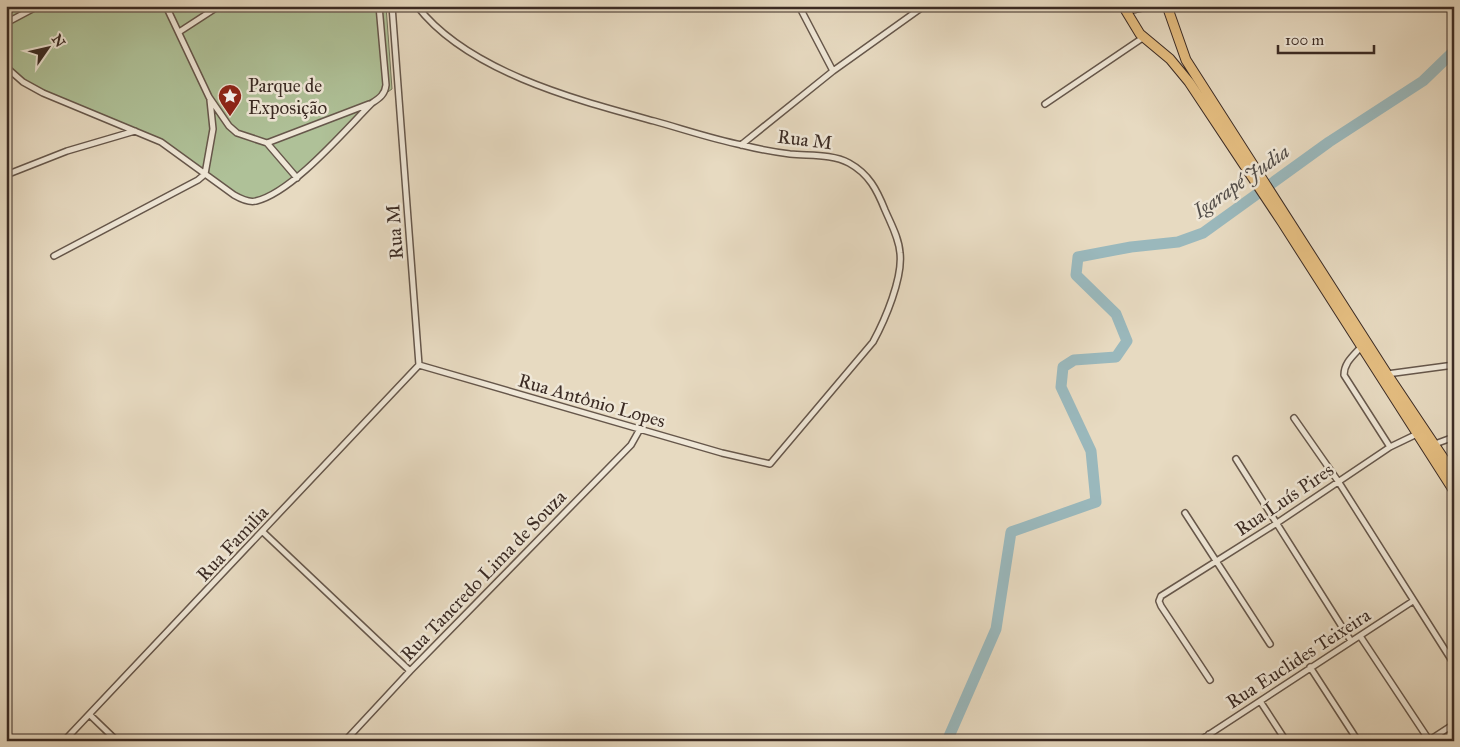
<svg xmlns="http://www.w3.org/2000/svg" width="1460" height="747" font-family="'IM FELL Great Primer',serif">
<rect width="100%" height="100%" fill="#e7dac1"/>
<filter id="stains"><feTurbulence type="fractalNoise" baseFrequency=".004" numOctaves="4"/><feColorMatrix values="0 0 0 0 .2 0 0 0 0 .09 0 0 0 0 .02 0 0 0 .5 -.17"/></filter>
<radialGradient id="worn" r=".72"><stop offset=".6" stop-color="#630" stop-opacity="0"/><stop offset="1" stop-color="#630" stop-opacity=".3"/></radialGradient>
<!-- green -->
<path fill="#afc198" stroke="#75765e" d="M6,6h380l6,83 -20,14 -75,75 -41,23 -16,-2 -79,-57 -130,-55 -25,-20z"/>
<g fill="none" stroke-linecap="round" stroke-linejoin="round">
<!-- river -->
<path stroke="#9ab8bc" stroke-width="11" d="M947,741l49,-112 15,-97 85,-30 -5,-51 -30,-64 2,-20 11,-7 42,-3 11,-16 -11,-27 -40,-39 2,-18 53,-10 47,-5 25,-9 126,-91 94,-61 31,-30"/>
<!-- minor casing -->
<g stroke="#66574b" stroke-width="8">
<path id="minor" d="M166,6l43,91 20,29 8,7 30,10 102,-39
M392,6l27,359
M417,6c51,66 160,94 237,115 29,8 58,18 88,24 16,4 32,7 48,9 20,2 42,0 59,9 20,11 28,27 36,47 6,14 14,28 15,43 3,25 -15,67 -27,89l-103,122 -48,-11 -303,-88
M799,6l34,65 91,-65
M6,23l32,-17
M179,32l40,-26
M6,67l17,15 20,11 118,49 73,53c7,4 15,8 22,6 37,-9 89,-71 116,-98 8,-5 13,-9 14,-18l-7,-79
M1045,104l99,-67
M267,143l30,35
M741,145l92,-74
M6,175l61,-24 68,-20
M54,256l144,-76 7,-6 8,-45 -3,-29
M1361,347c-8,9 -17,16 -17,28l46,72
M1387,374l67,-9
M1294,418l44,63 116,183
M1435,444l19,-7
M1236,459l115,182
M1185,513l85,131
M263,532l147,139
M1360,636l69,104
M1310,667l48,74
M1210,680l-49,-74 -2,-5 2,-5 116,-73 113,-76 27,-13
M1260,701l26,40
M90,715l27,26
M1209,734l4,7
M64,741l355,-376
M345,741l65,-70 221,-226 9,-16
M1199,741l214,-140
M1428,741l26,-17"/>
</g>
<!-- trunk casing -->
<g stroke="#3b2b24" stroke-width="11">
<path id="trunk" d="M1123,6l17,28 30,25 19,23 93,140 172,269
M1127,6l7,2 10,-2
M1167,6l19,54 201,314 67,100"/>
</g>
<!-- minor -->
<use href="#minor" stroke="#efe7d7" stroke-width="5"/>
<!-- trunk -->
<use href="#trunk" stroke="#e4bd80" stroke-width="9"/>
</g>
<!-- icons -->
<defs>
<g id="sight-pin" transform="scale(1.25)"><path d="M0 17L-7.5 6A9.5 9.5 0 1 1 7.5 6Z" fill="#8f2418" stroke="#efe7d7"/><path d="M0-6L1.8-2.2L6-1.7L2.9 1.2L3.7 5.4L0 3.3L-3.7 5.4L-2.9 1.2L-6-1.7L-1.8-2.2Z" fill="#fff"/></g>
</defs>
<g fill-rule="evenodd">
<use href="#sight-pin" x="230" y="96"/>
</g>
<g text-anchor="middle" stroke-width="5" stroke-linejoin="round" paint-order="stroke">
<!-- poi labels -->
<g font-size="19" fill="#3b2b24" stroke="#efe7d7" text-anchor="start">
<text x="248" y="92">Parque de<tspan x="248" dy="22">Exposição</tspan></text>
</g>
<!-- street labels -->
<g font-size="19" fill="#3b2b24" stroke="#efe7d7">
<text transform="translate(805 139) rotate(7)" y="7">Rua M</text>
<text transform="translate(394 232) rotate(-94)" y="7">Rua M</text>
<text transform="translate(592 400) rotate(16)" y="7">Rua Antônio Lopes</text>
<text transform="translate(1284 499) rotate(-34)" y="7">Rua Luís Pires</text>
<text transform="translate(232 543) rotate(-47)" y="7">Rua Familia</text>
<text transform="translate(483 575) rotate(-46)" y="7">Rua Tancredo Lima de Souza</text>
<text transform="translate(1298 658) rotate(-33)" y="7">Rua Euclides Teixeira</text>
</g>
<!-- water labels -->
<g font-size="20" font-style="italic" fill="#534e4a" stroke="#efe7d7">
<text transform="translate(1241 181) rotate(-35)" y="7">Igarapé Judia</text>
</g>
</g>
<!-- margin -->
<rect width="1460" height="747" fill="none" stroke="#e7dac1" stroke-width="25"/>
<rect x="8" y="8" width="1445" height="732" fill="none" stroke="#3b2b24" stroke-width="2.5"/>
<rect x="12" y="12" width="1435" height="722" fill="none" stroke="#3b2b24"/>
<!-- north arrow -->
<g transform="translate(48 48) rotate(56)" stroke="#efe7d7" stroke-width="4" paint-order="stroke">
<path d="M0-4L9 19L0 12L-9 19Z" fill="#3b2b24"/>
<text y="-8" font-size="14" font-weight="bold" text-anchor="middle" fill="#3b2b24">N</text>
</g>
<!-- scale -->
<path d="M1278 45v8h96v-8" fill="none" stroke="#3b2b24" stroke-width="2.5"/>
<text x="1285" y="45" font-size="15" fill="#3b2b24" stroke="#efe7d7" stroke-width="4" paint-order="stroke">100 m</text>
<rect width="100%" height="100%" filter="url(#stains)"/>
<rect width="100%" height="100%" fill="url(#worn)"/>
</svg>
